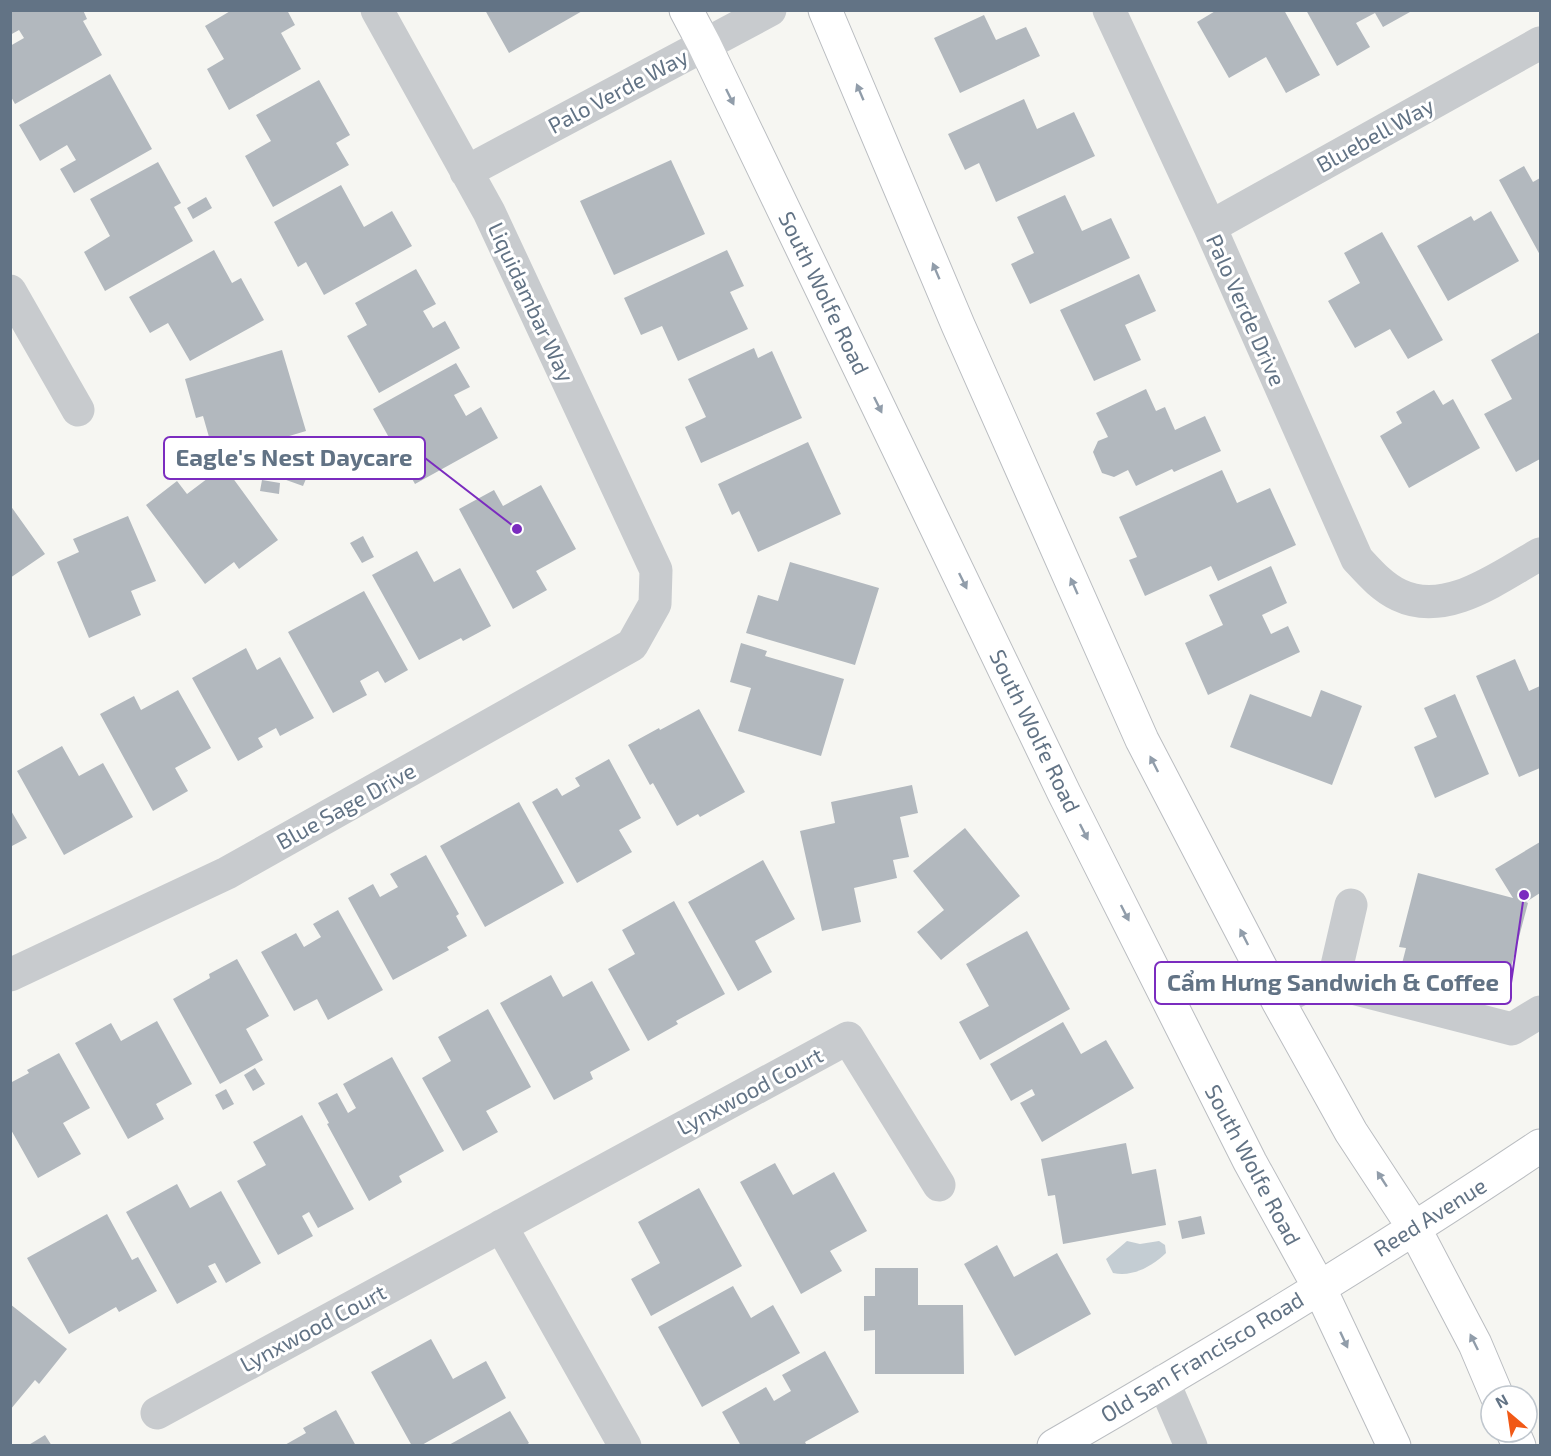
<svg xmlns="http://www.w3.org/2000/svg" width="1551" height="1456" font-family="'Exo 2',sans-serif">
<rect width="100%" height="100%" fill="#f6f6f2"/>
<!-- water -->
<path fill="#c4cdd3" d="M1127,1241l13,3 19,-3 6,4 1,8c-15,14 -33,24 -53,20l-7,-14z"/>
<!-- building -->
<path fill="#b2b8be" d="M10,10h73l4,9 -4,2 19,34 -87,49 -5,-9v-49l14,-8 -5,-8 -9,5z
M232,10h55l8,15 -14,8 20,36 -72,41 -22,-41 17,-10 -19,-33z
M485,10h99l-75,43z
M1217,10h67l36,65 -34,18 -20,-36 -37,21 -32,-56z
M1306,10h103l1,2 -27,15 -8,-14 -19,10 14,24 -33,19z
M984,15l12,25 30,-13 14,29 -80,37 -26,-55z
M110,74l42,75 -78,44 -14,-24 16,-9 -9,-15 -27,16 -21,-36z
M319,80l31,55 -14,8 13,22 -76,42 -28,-51 26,-15 -15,-26z
M1024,99l13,30 37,-17 21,44 -99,46 -17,-39 -14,7 -17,-36z
M671,160l34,74 -91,41 -34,-74z
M158,162l23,41 -7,4 19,34 -88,50 -21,-39 26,-16 -20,-37z
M1524,166l9,16 7,-4v77l-41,-75z
M341,185l23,42 28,-16 20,35 -88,49 -18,-33 -8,5 -24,-45z
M1065,195l17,36 29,-13 19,40 -100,46 -19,-40 23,-11 -17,-36z
M206,197l6,11 -19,11 -6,-11z
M1491,211l28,50 -71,40 -31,-55 54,-30 3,5z
M1382,232l61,108 -35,19 -18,-30 -35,19 -27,-47 32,-18 -16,-30z
M214,250l18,33 9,-5 23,42 -74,41 -22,-38 -18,10 -21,-36z
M727,250l17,36 -14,6 18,37 -70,32 -16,-35 -21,9 -17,-37z
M416,269l20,35 -13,7 10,17 12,-7 15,27 -81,45 -32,-57 20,-11 -12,-22z
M1139,274l17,37 -31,14 16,35 -47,21 -34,-71z
M1540,332v127l-24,13 -32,-58 28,-15 -21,-39z
M754,348l4,10 14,-7 30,67 -101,45 -16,-36 21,-10 -18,-38z
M282,350l24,81 -91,27 -12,-42 -7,2 -11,-39z
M456,363l14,24 -16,8 12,21 15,-9 17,31 -83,46 -42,-75z
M1146,389l10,22 9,-4 10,23 30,-14 16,35 -47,21 -2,-3 -36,17 -8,-16 -14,7 -12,-4 -9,-21 5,-11 10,-4 -12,-24z
M1434,390l9,15 10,-6 27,49 -71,40 -29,-52 22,-13 -6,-11z
M808,442l33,72 -83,38 -19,-41 -7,4 -14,-31z
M282,456l29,11 -8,19 -28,-10z
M224,466l54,74 -39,29 -5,-7 -29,22 -59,-79 31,-24 10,13z
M1222,470l15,33 33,-15 26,57 -78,36 -7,-15 -66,30 -16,-36 8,-3 -18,-40z
M262,480l18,3 -1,11 -19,-3z
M541,485l35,64 -40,22 11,19 -34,19 -54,-100 35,-19 9,16z
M10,505l35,49 -35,24z
M128,516l28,65 -25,10 10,24 -52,23 -32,-76 22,-10 -6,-13z
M363,536l11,21 -12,6 -12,-20z
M417,551l17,31 26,-14 31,58 -28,15 -2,-3 -42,22 -47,-85z
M790,562l89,26 -24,77 -109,-32 12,-38 20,6z
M1271,566l16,37 -25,12 9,19 17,-8 12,26 -92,43 -23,-52 38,-18 -14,-30z
M364,591l44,79 -23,13 -7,-12 -18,10 7,14 -34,18 -45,-81z
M741,643l26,8 -2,5 79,23 -23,77 -83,-25 13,-43 -21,-6z
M246,648l11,22 23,-13 34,61 -34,18 -4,-8 -18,10 5,9 -25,14 -46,-83z
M1515,659l14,32 11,-5v82l-21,9 -43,-101z
M178,690l33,58 -36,20 13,23 -35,20 -53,-97 34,-18 7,14z
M1321,690l41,16 -30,79 -102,-38 20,-53 61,23z
M1455,694l34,80 -54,24 -21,-51 23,-10 -13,-29z
M699,709l46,83 -45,25 -2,-3 -21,12 -24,-43 -3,2 -22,-40 31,-17 1,2z
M62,746l17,30 24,-13 30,54 -69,38 -47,-84z
M609,759l32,59 -22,12 13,22 -55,31 -45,-81 25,-14 5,8 18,-10 -5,-8z
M912,785l6,28 -18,4 9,40 -16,3 4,18 -43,10 7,34 -39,9 -22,-100 35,-8 -4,-21z
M519,802l45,81 -79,44 -45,-81z
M10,809l17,29 -17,9z
M965,828l55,68 -79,64 -24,-28 27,-22 -31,-39z
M1540,842v51l-14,9 2,1 -19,72 -4,-2 -8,31 -99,-25 8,-31 -7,-1 19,-74 95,25 -18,-29z
M426,855l33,59 -3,2 11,20 -20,11 2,3 -56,30 -45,-82 25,-14 7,13 18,-10 -8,-13z
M763,860l32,59 -40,22 17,31 -34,19 -50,-89z
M674,901l51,93 -49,27 2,3 -30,17 -40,-72 27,-15 -13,-24z
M338,910l45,80 -55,30 -11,-21 -23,12 -33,-59 35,-19 8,14 17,-10 -8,-13z
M1027,931l43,78 -90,51 -21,-38 30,-16 -23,-42z
M237,959l32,57 -23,13 17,31 -43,24 -47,-85 37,-21 -1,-4z
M551,975l12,22 29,-16 38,69 -40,22 3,7 -39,21 -54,-97z
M488,1009l43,78 -45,24 12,21 -35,19 -41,-73 29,-17 -13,-24z
M157,1021l35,63 -36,20 8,15 -36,20 -53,-96 36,-20 10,18z
M1063,1022l18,32 25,-14 28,48 -92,54 -22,-39 15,-8 -3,-6 -21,12 -21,-37z
M59,1053l31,55 -27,15 18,31 -43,24 -28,-50v-45l19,-10 -2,-3z
M392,1057l52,94 -45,25 3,6 -33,19 -42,-77 2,-1 -11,-20 19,-10 11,20 8,-5 -13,-24z
M255,1068l10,16 -12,7 -9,-16z
M226,1089l8,15 -11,6 -8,-15z
M302,1115l52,94 -36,19 -9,-16 -7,4 11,20 -35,19 -41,-74 29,-16 -13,-23z
M1126,1143l6,31 24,-5 10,56 -103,19 -8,-49 -7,1 -7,-37z
M775,1163l18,32 41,-23 33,59 -37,20 12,20 -41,23 -61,-112z
M177,1184l13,24 31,-17 40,72 -35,20 -11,-20 -7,3 9,16 -40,22 -51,-92z
M699,1188l43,78 -91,50 -20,-37 29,-16 -22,-41z
M107,1214l25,46 6,-3 19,34 -38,21 -3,-5 -47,27 -42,-76z
M1201,1216l4,18 -23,5 -4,-18z
M997,1245l17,32 43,-24 34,61 -76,42 -51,-92z
M875,1268h43v37h45l1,69h-89v-44l-11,1v-35h11z
M733,1286l18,32 22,-13 27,48 -98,54 -44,-80z
M10,1304l57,45 -28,35 -4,-4 -25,30z
M431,1339l22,40 33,-18 20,37 -86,48h-8l-41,-74z
M825,1351l34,61 -54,30 2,4h-66l-19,-34 44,-25 8,14 17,-10 -9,-16z
M336,1410l20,36h-73l23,-13 -3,-5z
M510,1411l19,32 -4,3h-78z
M45,1435l7,11h-25z"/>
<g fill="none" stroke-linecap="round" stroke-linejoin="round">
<!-- major casing -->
<g stroke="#babdc1" stroke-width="35">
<path id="major" d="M686,10l18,34 360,749 186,369 69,125 75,159
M825,10l133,315 184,415 136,261 73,131 63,96 61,116 22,52
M1513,1432l6,14
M1054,1446c165,-95 328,-194 486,-300"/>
</g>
<!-- minor -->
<path stroke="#c8cbce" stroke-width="33" d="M1109,10l101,217 147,332c13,14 25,28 42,36 48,23 101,-19 141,-41
M466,172l304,-162
M1210,227l330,-184
M10,291l68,119
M10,975l217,-102 405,-228 23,-41 1,-34 -167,-358 -112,-202
M1333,983l18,-78
M1278,1001l38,-20 17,2 179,46 28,-17
M501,1226l124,220
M1163,1381l28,65
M157,1413l691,-375 91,147"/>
<!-- major -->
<use href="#major" stroke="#fff" stroke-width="33"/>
</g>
<!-- one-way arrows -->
<defs><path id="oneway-solid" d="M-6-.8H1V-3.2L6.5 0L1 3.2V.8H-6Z" transform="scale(1.5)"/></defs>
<g fill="#919daa">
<use href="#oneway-solid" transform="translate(860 92) rotate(-113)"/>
<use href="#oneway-solid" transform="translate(730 97) rotate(64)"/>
<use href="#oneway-solid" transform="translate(936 271) rotate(-113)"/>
<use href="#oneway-solid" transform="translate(878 405) rotate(64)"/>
<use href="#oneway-solid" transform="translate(963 581) rotate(64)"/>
<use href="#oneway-solid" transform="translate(1074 586) rotate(-114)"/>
<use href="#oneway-solid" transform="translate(1154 764) rotate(-117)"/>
<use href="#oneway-solid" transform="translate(1084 832) rotate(63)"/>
<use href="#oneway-solid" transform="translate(1125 913) rotate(63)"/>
<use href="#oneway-solid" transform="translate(1244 937) rotate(-117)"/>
<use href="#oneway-solid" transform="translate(1382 1179) rotate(-123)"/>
<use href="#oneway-solid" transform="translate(1344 1340) rotate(65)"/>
<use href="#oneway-solid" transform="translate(1474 1342) rotate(-116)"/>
</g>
<g text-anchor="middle" stroke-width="6" stroke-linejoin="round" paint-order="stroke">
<!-- street labels -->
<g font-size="22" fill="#627385" stroke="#fff">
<text transform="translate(618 91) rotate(-28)" y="8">Palo Verde Way</text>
<text transform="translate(1375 135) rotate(-29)" y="8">Bluebell Way</text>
<text transform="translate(824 293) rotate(64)" y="8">South Wolfe Road</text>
<text transform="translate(531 302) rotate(65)" y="8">Liquidambar Way</text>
<text transform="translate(1246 310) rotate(66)" y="8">Palo Verde Drive</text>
<text transform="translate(1035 731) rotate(64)" y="8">South Wolfe Road</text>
<text transform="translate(346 806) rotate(-29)" y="8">Blue Sage Drive</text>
<text transform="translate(750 1091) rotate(-28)" y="8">Lynxwood Court</text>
<text transform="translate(1253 1165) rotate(62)" y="8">South Wolfe Road</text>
<text transform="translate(1430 1217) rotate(-32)" y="8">Reed Avenue</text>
<text transform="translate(313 1328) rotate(-28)" y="8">Lynxwood Court</text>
<text transform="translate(1202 1357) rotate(-31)" y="8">Old San Francisco Road</text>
</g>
</g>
<!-- callouts -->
<path fill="none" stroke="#7b2cbf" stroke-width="2" d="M517 529L425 458M1524 895L1511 983"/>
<g fill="#7b2cbf" stroke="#fff" stroke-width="2">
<circle cx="517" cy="529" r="6"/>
<circle cx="1524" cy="895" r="6"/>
</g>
<g fill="#fff" stroke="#7b2cbf" stroke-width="2">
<rect x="164" y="437" width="261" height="42" rx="6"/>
<rect x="1155" y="962" width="356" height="42" rx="6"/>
</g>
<g font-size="24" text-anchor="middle" font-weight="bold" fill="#627385">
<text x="294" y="466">Eagle's Nest Daycare</text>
<text x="1333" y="991">Cẩm Hưng Sandwich &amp; Coffee</text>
</g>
<!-- border -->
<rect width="1551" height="1456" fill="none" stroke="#627385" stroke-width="24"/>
<!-- north arrow -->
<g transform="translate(1509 1414) rotate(331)"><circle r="28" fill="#ffffff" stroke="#c0c7ce" stroke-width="1.5"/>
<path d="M0-4.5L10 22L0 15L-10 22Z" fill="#f15916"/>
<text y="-9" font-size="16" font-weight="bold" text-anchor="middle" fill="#627385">N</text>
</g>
</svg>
